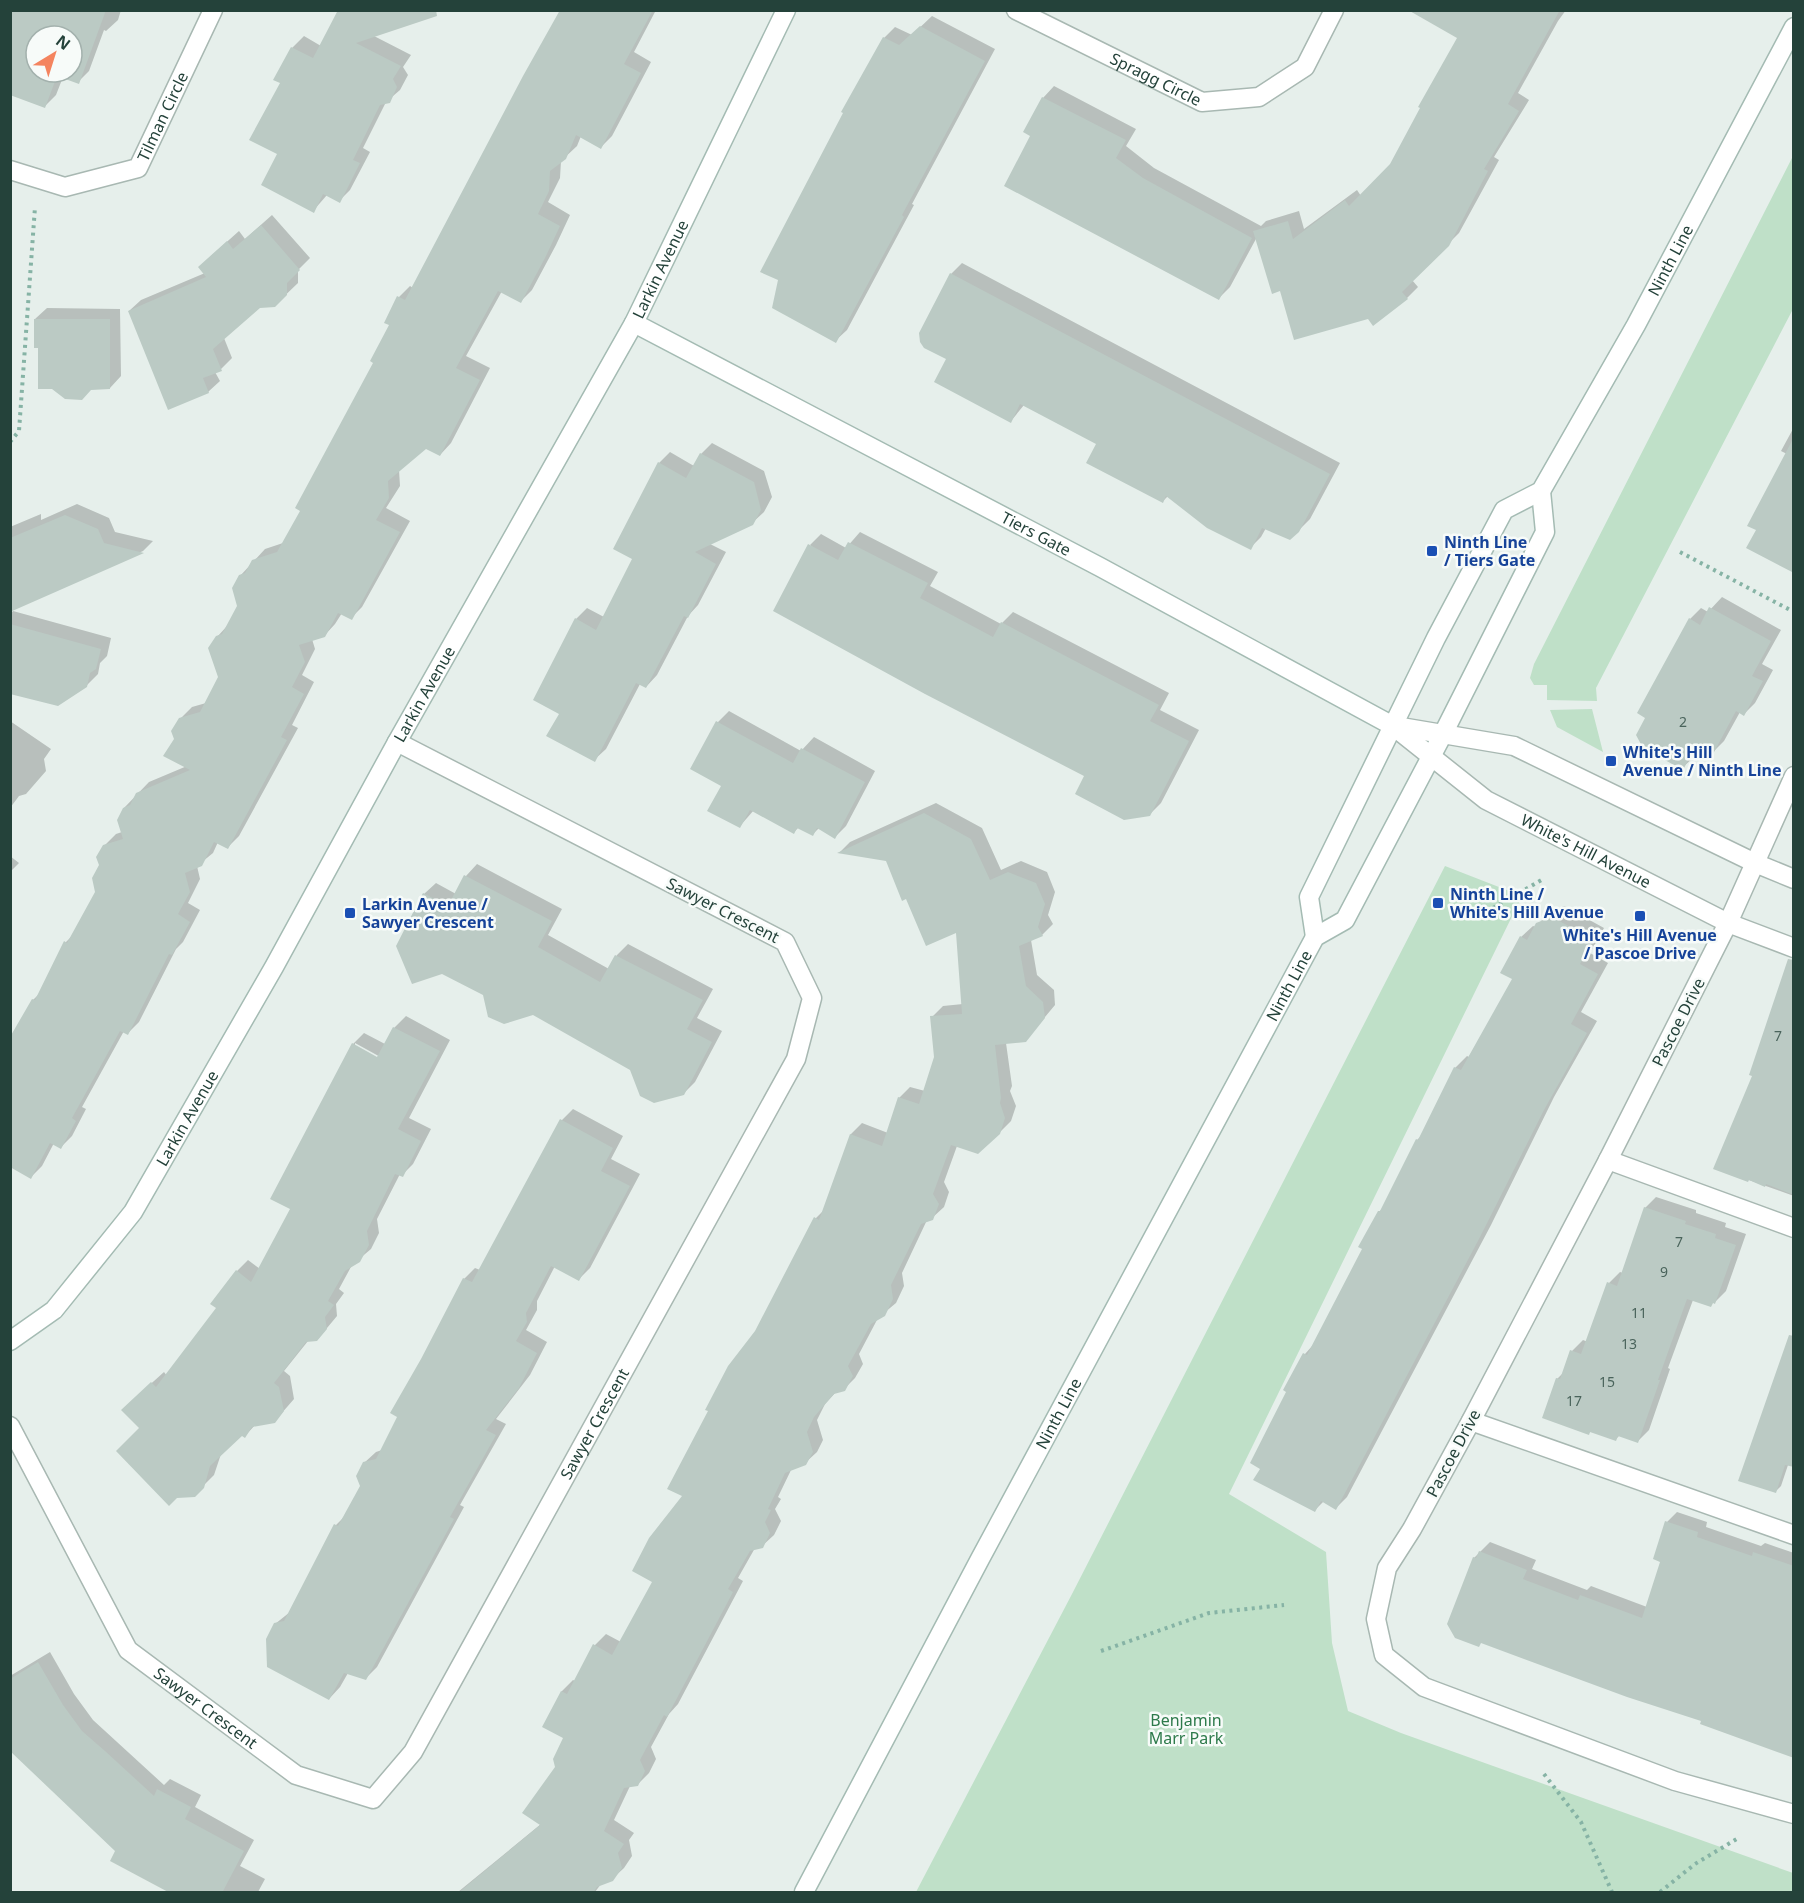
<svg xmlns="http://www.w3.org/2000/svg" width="1804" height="1903" font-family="'Noto Sans',sans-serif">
<rect width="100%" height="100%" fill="#e6efeb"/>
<!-- green -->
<path fill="#bfe0c8" d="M1793,156v153l-197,379 1,13 -50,-1v-15h-13l-4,-7 4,-14z
M1592,709l11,43 -46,-25 -7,-17z
M1445,866l77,30 -293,598 97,58 6,91 16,68 53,22 392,140v19h-877l156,-298z"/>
<!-- shadow -->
<path fill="#0003" fill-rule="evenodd" d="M10,10h111l-3,10 -12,11 -2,-1 -15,41 -11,11 -15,-5 -7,18 -11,11zM36,36h36v36h-36z
M340,10h97l-5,6 -58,20 37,19 -8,12 5,8 -8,15 -14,12 -23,46 7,4 -20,38 -11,11 -12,-6 -14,16 -34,-57 3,-71 -6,-4 16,-31 12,-12 17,10z
M561,10h95l-22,42 17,10 -39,74 -11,11 -20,-11 -4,10 -16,15 -1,17 -12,24 22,13 -14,30 -24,45 -11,11 -19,-10 -36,65 24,12 -39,75 -11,12 -14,-8 -27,23 1,16 -14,22 24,13 -48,86 -11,11 -9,-5 -7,11 -11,12 -12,3 3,10 -13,26 12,7 -22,43 6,3 -59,108 -12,12 -9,-6 -5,11 -16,13 3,13 -12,24 12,7 -17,32 -7,7 -37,73 -11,11 -4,-2 -42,76 4,2 -14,27 -11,11 -7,-4 -12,23 -11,11 2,-177 8,-8 25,-50 8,-8 23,-42 7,-46 12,-12 6,-2 2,-24 25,-26 38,-16 -11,-27 4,-20 12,-12 14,-4 14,-26 -3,-40 11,-12 11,-19 1,-30 25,-27 18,-6 19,-33 73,-148 16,-37 8,-28 11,-11 3,2z
M1448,10h118l-8,11 -40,72 11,7 -35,57 5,3 -40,73 -47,47 6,7 -11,11 -39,19 -87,-28 -24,-52 -27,50 -12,12 -186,-164 11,-37 11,-12 82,43 -10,17 28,22 107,58 5,-5 33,-10 5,18 53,-39 4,6 30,-32 68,-126z
M932,16l63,33 -83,155 2,1 -67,125 -12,11 49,-303 11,-11 17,8z
M272,215l38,43 -12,12v13l-24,23h-14l-36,32 8,20 -11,11 -6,3 5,9 -12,11 -79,-81 12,-11 64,-27 6,-17 28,-25 6,8z
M962,263l378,200 -30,56 -12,12 -32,-3 -5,9 -11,11 -82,-52 -5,5 -65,-58 -74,-38 -13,16 -63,-62 3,-85z
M47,308l73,1 1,67 -11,12 -70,-41 -5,-28z
M1794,427v145l-36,-43 29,-75 -6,-3z
M712,443l52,28 8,26 -8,15 -12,11 -42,21 16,8 -28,53 -10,11 -31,59 -11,12 -6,-3 -34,65 -12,11 -33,-47 15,-94 11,-11 17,9 30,-59 25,-95 11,-11 24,14 7,-12z
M77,504l32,14 6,14 38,9 -10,10 -121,54 -12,-9v-69l31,-13v6z
M860,532l78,40 -8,14 71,38 12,-12 156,81 -9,17 39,20 -38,73 -12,12 -63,-40 -276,-230 11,-11 25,14z
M1722,597l59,33 -19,34 11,6 -18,33 -11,11 -4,-2 -16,29 -11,11 -13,-7 -6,12 -12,11 8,-149 11,-11 7,4z
M13,611l98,27 -4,18 -7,7 -2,11 -12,12 -76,6v-78z
M729,711l72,40 13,-14 61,34 -29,55 -11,11 -16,-9 -6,6 -14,-7 -5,5 -40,-22 -14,16 -17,-41 -5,-63z
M10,721l41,28 -7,10 2,12 -20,23 -7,2 -9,12z
M936,803l46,25 19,42 20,-9 26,11 8,20 -7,23 5,9 -11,11 -11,5 6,35 17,15 1,15 -30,36 -19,2 6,43 -2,5 6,15 -5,15 -12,12 -42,13 -13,36 5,10 -5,15 -12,11 -5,2 -25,53 2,13 -8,17 -18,15 -19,36 4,10 -8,14 -11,11 -8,3 -11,12 -8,16 6,20 -6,12 -12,11 -13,5 -14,29 3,2 -6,10 6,12 -7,14 -12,11 -7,2 -17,30 5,3 -65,123 -9,10 -18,33 5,12 -7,14 -12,12 -7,1 -16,34 20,13 -5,7 3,16 -8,12 -12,11 -11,5 -6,8h-137l83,-68 24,-87 -21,-11 18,-35 11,-11 2,1 20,-36 11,-11 15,8 33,-61 30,-85 72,-164 60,-114 9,-9 26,-75 11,-11 26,10 11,-35 11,-11 15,4 10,-34 -3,-40 11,-11 20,-2 -6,-74 -51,-33 -19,-37 -47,-8 10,-10z
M10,856l9,7 -9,9z
M477,864l85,45 -14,26 61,34 8,-14 11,-11 85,45 -16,29 25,13 -27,51 -11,11 -52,-24 -99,-56 -49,-19 -60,-100 12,-11 20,11 10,-18z
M1564,906l40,22 -14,25 18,10 -27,49 16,9 -43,76 -63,128 -144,272 -11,11 -12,-7 -10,10 -52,-43 43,-114 8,-9 51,-96 15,-37 4,-4 34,-68 5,-5 33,-67 12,-12 2,1 45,-79 7,-41 12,-11 3,1 13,-15z
M1794,1002v194l-79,-28z
M406,1016l44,24 -41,78 22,11 -18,35 -11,11 -2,-1 -23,45 2,14 -8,16 -19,16 -13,24 5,4 -8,11 1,12 -20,24 -9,1 -24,30 6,5 4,23 -20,23 -18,2 -11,12 -3,-2 -21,20 -7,21 -20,20 -52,-67 -8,-29 30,-27 3,4 51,-68 -6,-5 25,-32 11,-11 12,9 32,-60 61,-165 11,-11 21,11 9,-16zM355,1043l29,16 -2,3 -27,-16z
M573,1109l50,27 -12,23 29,15 -50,94 -11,11 -24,-13 -18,35v9l-11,20 21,12 -17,33 -34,44 10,5 -46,81 4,2 -87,160 -12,12 -17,-6 -8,14 -11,12 -54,-75 15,-12 46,-87 10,-10 16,-29 2,-23 12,-11 6,-2 17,-34 23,-56 42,-81 11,-11 5,2 82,-150z
M1656,1197l40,13v3l30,10 -1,4 21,7 -20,57 -11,11 -22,-2 -25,68 2,1 -21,61 -11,11 -18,-6 -4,4 -24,-9 -3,3 -32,-54 7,-7 8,-21 11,-11 5,2 21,-59 11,-11 3,1 22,-65z
M1794,1338l-6,127 -7,21 -5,5z
M1677,1512l30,10 -1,5 55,19 4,-3 29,10v54l-91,113 -229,-162 16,-16 46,18 -4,9 55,21 4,-4 56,21 15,-46 5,-39z
M50,1652l24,42 19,26 71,65 6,-6 31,16 -6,12 59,33 -14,26 25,13 -7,13h-85l-57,-41 -106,-102v-73z
M301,1891l18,1h-20z"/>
<!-- building -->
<path fill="#bbcac4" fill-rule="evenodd" d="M10,10h96l-27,74 -22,-8 -12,32 -35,-13zM36,36h36v36h-36z
M338,10h98l1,6 -81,27 45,23 -8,13 4,8 -7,16 -10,2 -27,55 7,3 -20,40 -17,-9 -9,19 -53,-28 16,-31 -28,-14 31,-57 -7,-3 18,-33 22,11z
M560,10h93l-29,54 17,9 -40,76 -25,-14 -10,24 -16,12 -1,20 -11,23 22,12 -15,32 -24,45 -23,-12 -42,77 24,12 -40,76 -14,-7 -38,32 1,17 -13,22 24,12 -48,88 -14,-7 -13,24 -26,8 6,17 -13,25 12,7 -23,43 6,3 -59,109 -14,-7 -12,24 -17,7 5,19 -12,22 12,8 -18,33 -3,-1 -41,81 -8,-4 -48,87 4,3 -15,28 -11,-6 -19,36 -21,-12v-130l22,-38 3,1 29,-59 3,2 28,-51 -3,-14 7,-13 -3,-8 7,-12 20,-6 -6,-19 6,-12 7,-3 6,-12 54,-23 -27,-14 11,-17 -3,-8 8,-13 21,-6 18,-35 -10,-29 8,-12 6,-2 15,-28 -5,-18 7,-13 6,-2 7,-13 25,-8 23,-41 -5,-3 78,-145 -3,-2 19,-36 -5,-2 13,-27 8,4 118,-224z
M1408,10h152l-52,94 11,7 -35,58 4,2 -39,75 -47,46 6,7 -35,27 -5,-7 -74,21 -14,-49 -8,3 -19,-63 35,-10 5,18 52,-39 4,6 41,-42 30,-56 -2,-1 39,-69z
M920,26l65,35 -83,154 2,2 -68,126 -64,-35 6,-28 -18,-8 83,-159 -2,-1 42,-75 16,8z
M1042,97l84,43 -10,18 27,20 109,60 -33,62 -215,-114 26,-50 -7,-4z
M261,225l39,45 -13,13v12l-12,12 -15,1 -47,41 9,22 -19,7 6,15 -41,17 -40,-99 78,-34 -8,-10 29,-26 6,8z
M950,273l380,201 -31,58 -9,8 -28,-12 -11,22 -44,-22 -41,-32 -3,7 -77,-40 10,-19 -76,-40 -9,19 -77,-41 12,-23 -22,-11 -4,-6 -1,-9z
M34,319h76v70l-19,1 -9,10 -17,-1 -13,-10h-14v-41h-4z
M1794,437v136l-48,-25 10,-18 -9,-4z
M700,453l54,29 7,28 -8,15 -58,27 21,12 -28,54 -4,-2 -38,72 -10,-5 -41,79 -49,-26 13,-22 -26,-14 42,-82 21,12 36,-71 -19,-10 45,-87 28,16z
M65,515l33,14 6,14 40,10 -134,59v-74z
M848,542l80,41 -8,15 73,39 8,-15 158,83 -9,16 39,20 -39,75 -26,4 -49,-26 9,-18 -159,-82 -152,-83 35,-67 30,16z
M1709,607l62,34 -19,35 11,5 -19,35 -8,-5 -23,43 -17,-9 -13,25 -40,-22 -7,-13 9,-17 -8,-5 52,-95 11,7z
M10,624l91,25 -5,20 -6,4 -3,14 -29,19 -48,-12z
M716,721l77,42 8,-15 64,34 -30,57 -18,-11 -4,8 -16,-8 -3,6 -44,-24 -10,18 -33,-17 14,-25 -31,-17z
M924,813l47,26 19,41 18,-8 28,11 9,21 -7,23 5,9 -24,10 7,40 17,16 2,16 -19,24 -31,3 6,53 -1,5 5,15 -5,16 -22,20 -27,-9 -18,49 6,10 -6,16 -12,4 -30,61 2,14 -8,17 -14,8 -23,42 5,10 -8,15 -11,3 -20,23 -7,15 6,20 -7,13 -21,8 -17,36 3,1 -6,12 5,11 -7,15 -13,3 -22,38 5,3 -66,125 -3,-2 -24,45 5,11 -7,15 -14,2 -20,43 20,13 -6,9 4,15 -9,13 -16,6 -4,6h-135l82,-68 -18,-12 33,-46 -2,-8 10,-21 -21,-11 19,-36 6,3 26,-50 19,11 40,-73 -20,-11 17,-33 33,-42 -15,-7 41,-78 -3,-1 23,-44 27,-35 59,-114 5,3 31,-86 32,12 16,-49 21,7 15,-47 -4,-41 32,-2 -6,-81 -30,13 -20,-47 -4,2 -16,-40 -49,-8z
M464,875l88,46 -14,26 62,35 15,-27 88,45 -16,29 25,13 -28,53 -30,8 -14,-7 -10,-26 -97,-55 -29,9 -16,-7 -5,-22 -41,-21 -30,10 -16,-38 27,-53 25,13z
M1552,917l42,23 -14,24 18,10 -27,50 16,9 -43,77 -64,127 -144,273 -15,-9 -6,11 -62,-32 7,-11 -10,-6 36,-71 -3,-2 20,-37 4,2 55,-106 -4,-2 20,-36h2l36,-72 2,1 36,-73 7,3 51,-91 -12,-6 20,-37 7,4 9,-17z
M1788,959l6,1v235l-28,-11 -1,3 -16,-7 -1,2 -35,-13 39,-93 -3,-1z
M393,1027l47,24 -42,78 23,12 -18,36 -8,-3 -28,57 2,14 -9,17 -15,9 -17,30 6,4 -9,12 2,12 -10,12 -11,1 -32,41 5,4 5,24 -9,12 -23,4 -7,11 -3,-2 -32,30 -6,22 -9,9 -18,1 -8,8 -53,-55 23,-23 -18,-18 30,-28 5,5 60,-79 -6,-4 26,-34 15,12 39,-73 -20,-10 82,-156 25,14z
M560,1119l53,29 -12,23 29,15 -51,95 -28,-15 -25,47 1,9 -11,19 21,12 -18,35 -33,42 10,5 -46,82 4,2 -88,161 -22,-7 -15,27 -62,-33 -1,-28 8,-16 10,-2 50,-97 4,2 22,-40 -4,-10 7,-14 13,-3 21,-42 -7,-4 31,-54 42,-81 9,4z
M1644,1207l42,14 -1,3 31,10 -1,4 21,7 -21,59 -2,-1 -2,4 -24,-8 -29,81h2l-22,63 -20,-7 -2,5 -26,-9 -1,3 -47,-17 14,-40 4,1 10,-29 11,4 26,-72 10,4z
M1789,1335l5,1v131l-9,-2 -9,28 -38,-12z
M1665,1521l33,11 -1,5 55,19 1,-4 41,14v192l-94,-34 1,-3 -74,-24 -146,-54 -2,4 -24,-9 -8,-14 26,-67 3,1 3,-7 48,19 -4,9 55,21 2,-5 62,23 18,-56 -7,-3z
M38,1662l25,43 19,26 23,20 49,45 3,-7 34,18 -6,12 59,32 -22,42h-52l-60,-32 5,-10 -105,-100v-72z"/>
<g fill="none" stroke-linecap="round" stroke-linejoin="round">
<!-- lane casing -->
<g stroke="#a8b8b2" stroke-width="21">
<path id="lane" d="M1608,1160l186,68
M1471,1421l323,114"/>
</g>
<!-- street casing -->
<g stroke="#a8b8b2" stroke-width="21">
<g id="street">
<path id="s1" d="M1016,10l186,92 57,-5 46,-30 29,-57"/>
<path id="s2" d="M10,170l55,17 73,-19 75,-158"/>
<path id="s3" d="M1393,726l93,74 242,123 66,25"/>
<path d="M1395,726l119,20 241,117 39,16"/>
<path d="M1794,776l-66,147 -120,237 -137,261 -59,108 -25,39 -11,51 8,36 40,32 251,94 119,33"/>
<path id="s4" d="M10,1426l118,224 168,125 77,24 40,-47 383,-693 16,-61 -27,-56 -388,-200"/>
</g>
</g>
<!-- secondary casing -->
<g stroke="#a4bbb3" stroke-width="21">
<g id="secondary">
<path id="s5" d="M634,323l466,244 293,159"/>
<path id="s6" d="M1315,937l-6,-40 127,-259 68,-128 37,-19 95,-166 158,-298"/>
<path id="s7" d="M10,1341l44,-31 79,-98 141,-245 123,-225 237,-419 152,-313"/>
<path id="s8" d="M804,1892l176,-333 335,-622 30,-17 98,-186 102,-202 -4,-41"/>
</g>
</g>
<!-- path -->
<path stroke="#86b3a5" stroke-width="4" stroke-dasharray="3 4.5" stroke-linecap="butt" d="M10,442l9,-11 16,-224
M1680,552l114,60
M1493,908l50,-29
M1101,1651l108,-38 75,-8
M1544,1774l37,48 31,70
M1660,1892l35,-28 45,-27"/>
<!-- lane -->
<use href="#lane" stroke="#fff" stroke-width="18"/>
<!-- street -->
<use href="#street" stroke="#fff" stroke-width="18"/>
<!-- secondary -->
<use href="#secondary" stroke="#fff" stroke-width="18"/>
</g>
<!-- markers -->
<g fill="#1a4fb4" stroke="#f7fbf9" stroke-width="2">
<rect x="1426" y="545" width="12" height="12" rx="3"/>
<rect x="1605" y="755" width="12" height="12" rx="3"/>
<rect x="1432" y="897" width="12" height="12" rx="3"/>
<rect x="344" y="907" width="12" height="12" rx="3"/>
<rect x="1634" y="910" width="12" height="12" rx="3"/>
</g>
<g text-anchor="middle" stroke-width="5" stroke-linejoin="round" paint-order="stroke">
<!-- number labels -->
<g font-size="14" fill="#4a645c">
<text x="1683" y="727">2</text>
<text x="1778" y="1041">7</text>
<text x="1679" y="1247">7</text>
<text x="1664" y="1277">9</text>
<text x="1639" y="1318">11</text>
<text x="1629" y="1349">13</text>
<text x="1607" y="1387">15</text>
<text x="1574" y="1406">17</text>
</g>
<!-- street labels -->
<g font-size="16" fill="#24423a" stroke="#f7fbf9">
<text dy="6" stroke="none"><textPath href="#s1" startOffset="156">Spragg Circle</textPath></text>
<text dy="6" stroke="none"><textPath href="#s2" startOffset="190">Tilman Circle</textPath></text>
<text dy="6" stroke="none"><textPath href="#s6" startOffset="780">Ninth Line</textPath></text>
<text dy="6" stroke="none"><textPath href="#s7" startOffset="1260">Larkin Avenue</textPath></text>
<text dy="6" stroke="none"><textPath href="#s5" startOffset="454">Tiers Gate</textPath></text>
<text dy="6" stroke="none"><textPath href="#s7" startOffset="774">Larkin Avenue</textPath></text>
<text dy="6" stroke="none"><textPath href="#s3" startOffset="231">White's Hill Avenue</textPath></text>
<text transform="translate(723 910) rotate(27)" y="6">Sawyer Crescent</text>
<text dy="6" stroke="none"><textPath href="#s8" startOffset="1028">Ninth Line</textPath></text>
<text transform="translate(1678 1022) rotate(-63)" y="6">Pascoe Drive</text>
<text dy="6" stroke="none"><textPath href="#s7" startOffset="288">Larkin Avenue</textPath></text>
<text dy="6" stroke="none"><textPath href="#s8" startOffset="542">Ninth Line</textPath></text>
<text dy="6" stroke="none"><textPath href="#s4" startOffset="980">Sawyer Crescent</textPath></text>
<text transform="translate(1453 1453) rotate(-62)" y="6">Pascoe Drive</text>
<text dy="6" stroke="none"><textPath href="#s4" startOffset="350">Sawyer Crescent</textPath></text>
</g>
<!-- transit labels -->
<g font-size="16" font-weight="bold" fill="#164399" stroke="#f7fbf9" text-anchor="start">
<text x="1444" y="548">Ninth Line<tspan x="1444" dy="18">/ Tiers Gate</tspan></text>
<text x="1623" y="758">White's Hill<tspan x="1623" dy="18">Avenue / Ninth Line</tspan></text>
<text x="1450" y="900">Ninth Line /<tspan x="1450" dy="18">White's Hill Avenue</tspan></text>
<text x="362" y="910">Larkin Avenue /<tspan x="362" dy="18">Sawyer Crescent</tspan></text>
<text x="1640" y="941" text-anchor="middle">White's Hill Avenue<tspan x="1640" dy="18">/ Pascoe Drive</tspan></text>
</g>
<!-- park labels -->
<g font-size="16" fill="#2d7a4b" stroke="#f7fbf9">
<text x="1186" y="1726">Benjamin<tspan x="1186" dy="18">Marr Park</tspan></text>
</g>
</g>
<!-- border -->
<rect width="1804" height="1903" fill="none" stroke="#24423a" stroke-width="24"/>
<!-- north arrow -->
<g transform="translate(54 54) rotate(38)"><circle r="28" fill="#f7fbf9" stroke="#a3b1ad" stroke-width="1.5"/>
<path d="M0-4.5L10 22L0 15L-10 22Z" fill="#f4845f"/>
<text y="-9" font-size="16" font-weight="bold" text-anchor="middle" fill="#24423a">N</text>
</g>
</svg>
